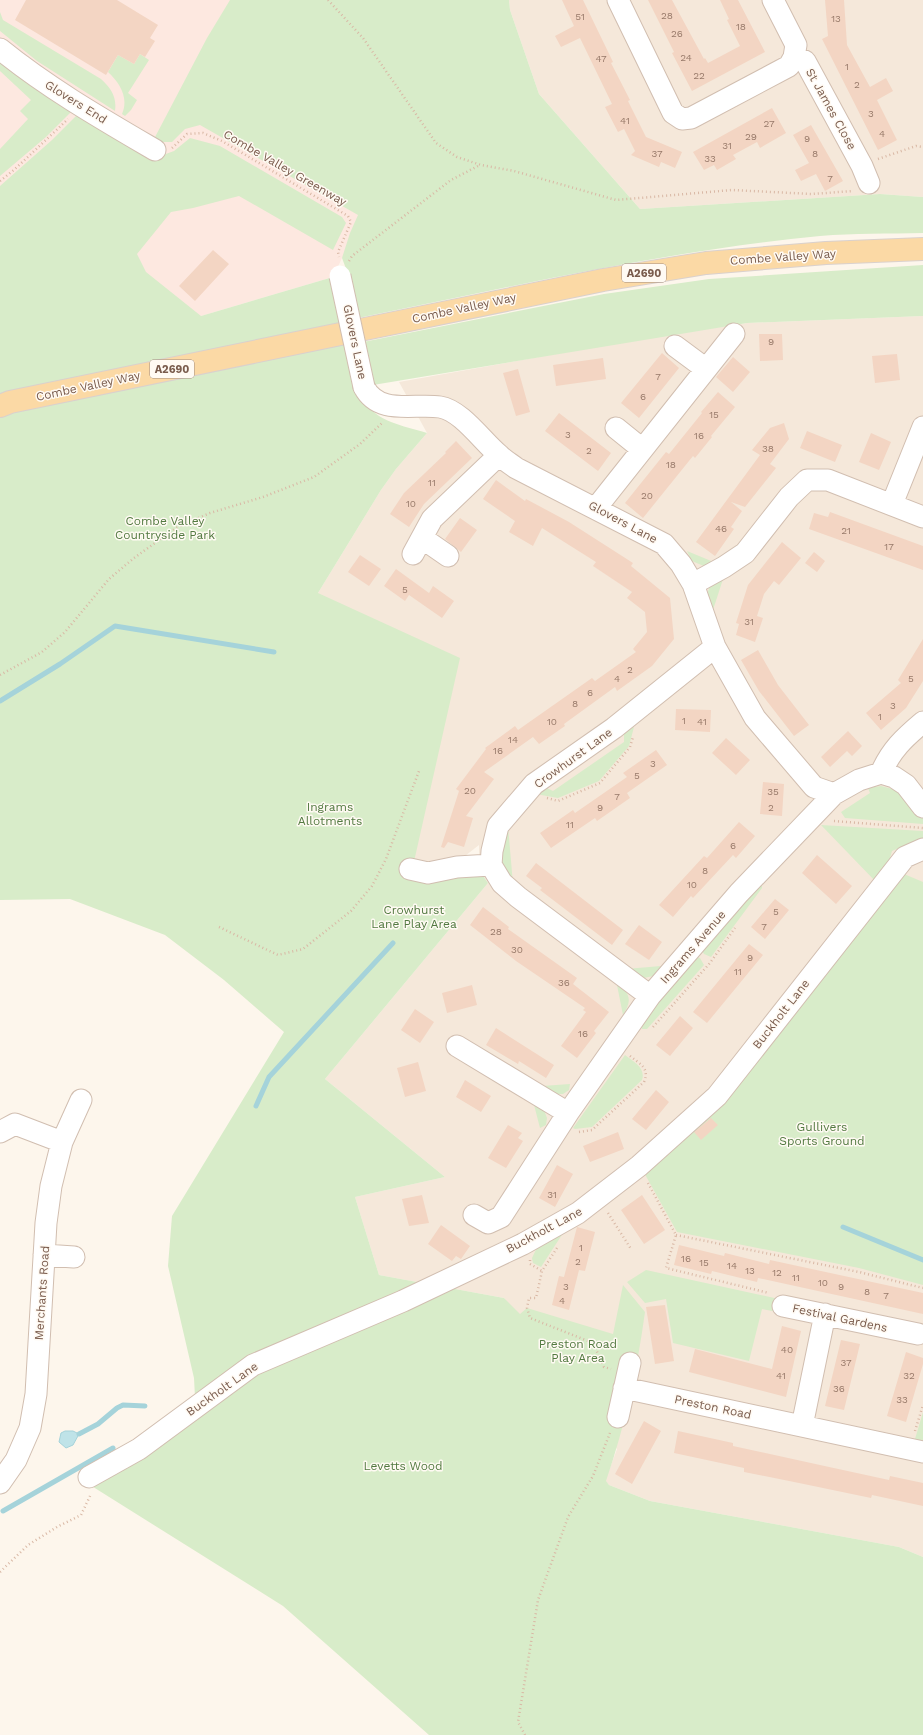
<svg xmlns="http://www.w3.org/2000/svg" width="923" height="1735" font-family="'Work Sans',sans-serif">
<rect width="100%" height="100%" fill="#fdf6ec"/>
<!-- residential -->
<path fill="#f5e8da" d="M509,0h414v197l-43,-3 -240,15 -101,-115 -29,-84z
M923,316v1241l-24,-10 -249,-46 -41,-16 -4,-4 12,-32 -113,-151 -125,-23 -24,-78 90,-20 -120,-98 163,-196 -9,-13v-25l-23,18 -43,3 -95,-273 63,-103 15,-21 31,-36 -28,-51 246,-44 102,-15z"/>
<!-- commercial -->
<path fill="#fde8e0" d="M0,0h271l153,174 -82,84 -9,19 -132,39 -201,23z"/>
<!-- green -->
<path fill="#d8ecc9" d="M230,0h279l1,10 29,84 101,115 240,-15 43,3v36c-34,1 -69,0 -103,3 -156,15 -309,51 -462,82l-10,-44 -6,-16 8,-25 8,-18 -158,-90 -15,4 -13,13h-12l-6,-3 53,-101z
M0,12l3,8 98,59c10,9 16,18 14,32l-78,-50 -37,-30z
M140,54l9,6 -21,33 9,7 -6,10 -6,6 -3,-2c7,-16 -2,-31 -14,-42l10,-17 16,9z
M0,61l72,50 -26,26 -46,39v-27l28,-30 -8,-8 11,-11 -31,-29z
M77,115l75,44 22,-8 16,-13 30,8 122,71 4,6 -13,27 -94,-54 -46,12 -22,4 -34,42 9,18 55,44 132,-39 29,122c16,24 40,26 65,34l-31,36 -15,21 -63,103 142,65 -47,208 66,4 9,13 -163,196 120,98 -90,20 24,78 125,23 16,16 7,-6 86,26 10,-49 22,27c-8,58 -20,114 -39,169l3,4 41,16 249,46 24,10v178h-494l-146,-129 -193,-121 106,-68 -2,-39 -26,-112 4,-50 112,-184 -60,-52 -59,-45 -95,-36 -70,1v-714l52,-46z
M923,265v51l-176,7 -374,62 -10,-43 241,-48 105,-15z
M687,551l29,12 -10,4 -14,-6z
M724,576l-12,37 -6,-16 5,-14z
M634,727l-5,19 -30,35 -41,17 -22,-4 11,-6 6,3 71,-49v-9z
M881,786l19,5 23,27v6l-78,-6 -4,-6 29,-19 -2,-5z
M821,825l102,6v7l-31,13 -6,21 -9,11z
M508,826l5,58 -7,-5 -8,-28z
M904,874l19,8v403l-64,-17 -182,-36 -35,-63z
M762,884v4l-51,69 -7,-3 -4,-7z
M693,955l7,3 4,7 -57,64h-5v-4z
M661,966l-8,10 -9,2 -18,-9z
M616,980c12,14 18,17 7,35z
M625,1055c9,7 21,13 17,25l-50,47 -17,2 -2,-1z
M570,1084l-1,6 -6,4h-14l-7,-8z
M533,1101l9,4 5,13 -1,7 -6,3z
M569,1224l-28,43 -8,-4 -1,-5 10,-21z
M646,1270l133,29 -2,13 -15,-3 -13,52 -76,-18 -7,-44 -21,4 -18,-21z
M923,1412v29l-8,-2z"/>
<!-- water -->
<path fill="#bfe3e8" stroke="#a5d3da" d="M65,1431h8l6,3 -6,11 -7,3 -7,-6 2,-9z"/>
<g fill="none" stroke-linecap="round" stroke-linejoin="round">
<!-- stream -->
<path stroke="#a5d3da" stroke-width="5" d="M0,701l60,-37 55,-38 159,26
M256,1106l13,-29 124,-134
M843,1227l80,33
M79,1434l19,-10 19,-16 6,-3 22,1
M3,1511l110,-63"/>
</g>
<!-- building -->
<path fill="#f3d5c3" d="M26,0h91l41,25 -8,13 5,3 -10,16 -5,-3 -6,10 -16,-9 -12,20 -91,-55z
M562,0h21l30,62 -2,1 19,37 -2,1 18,36 36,15 -7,16 -14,-6 -2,5 -28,-12 4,-4 -11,-22 -6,3 -13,-25 7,-3 -32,-66 -19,9 -6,-11 19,-10z
M648,0h24l32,59 1,-1 3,5 32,-17 -13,-26 2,-1 -9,-19h18l27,52 -73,39 -20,-38 2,-1z
M825,0h19l3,45 23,42 16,-9 7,13 -16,9 20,40 -19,10 -56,-111 6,-3z
M772,108l14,25 -26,15 -3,-6 -24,13 3,4 -19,11 -3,-5 -10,5 -11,-18z
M811,125l32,56 -18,10 -9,-17 -15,7 -6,-11 14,-7 -16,-28z
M213,250l16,14 -34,37 -16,-15z
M759,334h23l1,26 -23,1z
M662,353l17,15 -40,50 -18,-15z
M897,354l3,26 -25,3 -3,-27z
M733,357l17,15 -17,20 -17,-15z
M603,358l3,21 -50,7 -3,-21z
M518,369l12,43 -14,4 -13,-43z
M718,392l17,15 -24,29 1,1 -17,21 -2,-2 -50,62 -18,-15 41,-51 3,2 33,-41 -1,-1z
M559,413l52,40 -13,18 -53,-40z
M784,423l5,16 -19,25 6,4 -31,39 -14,-5 11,9 -11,16 3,2 -19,27 -19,-14 64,-87 -8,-5 18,-22z
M807,431l35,14 -7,17 -35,-14z
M871,433l20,9 -12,28 -20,-8z
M456,441l16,17 -48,46 -15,23 -19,-13 14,-21 42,-40 -1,-1z
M496,480l29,21 1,-2 43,23 64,41 -2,3 39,32 4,41 -22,27 -35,25 -2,-4 -51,37 1,2 -26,18 -6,-7 -49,35 10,7 -28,37 7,2 -9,29 -16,-5 -4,6 -3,-1 18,-56 -3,-2 30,-40 -1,-1 30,-22 3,4 74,-52 3,3 41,-29 -3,-3 14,-17 -2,-20 -18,-14 5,-6 -39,-26 3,-4 -54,-34 -9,18 -24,-14 6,-11 -32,-22z
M830,512l93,34v24l-114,-41 5,-16 14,4z
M460,518l17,12 -16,22 -16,-13z
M782,542l19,16 -22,27 -5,-4 -10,13 -7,22 6,2 -8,24 -19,-7 3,-11 -3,-1 12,-38z
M814,552l11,9 -8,11 -12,-9z
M360,555l21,14 -12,17 -21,-14z
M396,569l33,24 4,-7 21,15 -12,17 -33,-23 -4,6 -21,-15z
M923,639v42l-17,27 -25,22 -15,-17 35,-30 -3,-3z
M758,650l20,35 31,40 -15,11 -35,-45 -18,-31z
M676,709l35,1 -1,22 -35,-2z
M848,731l14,15 -10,10 -5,-5 -17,16 -9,-10z
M726,738l24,22 -14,15 -24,-22z
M656,750l11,15 -40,28 3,5 -33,23 -2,-3 -44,30 -11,-15 33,-23 2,3 52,-36 -4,-4z
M763,782l21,2 -2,32 -22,-2z
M739,822l16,14 -19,22 -3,-3 -40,43 -2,-2 -18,21 -14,-12 45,-49 3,2z
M817,855l35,31 -16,18 -34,-31z
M536,863l87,67 -11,15 -72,-55 2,-2 -16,-12z
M775,899l14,11 -24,29 -14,-12z
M483,907l26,20 -1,2 69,49 -4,6 36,28 -15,19 2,2 -19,25 -16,-12 25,-34 -3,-2 2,-2 -69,-47 -46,-36z
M639,925l23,17 -13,18 -24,-16z
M749,944l14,11 -56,68 -14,-11z
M472,985l5,20 -30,8 -5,-20z
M415,1009l19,13 -14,21 -19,-13z
M680,1016l13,12 -23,28 -14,-11z
M496,1028l58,37 -8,13 -27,-17 -1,3 -32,-19z
M418,1062l8,29 -21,6 -8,-29z
M465,1080l26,16 -10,16 -25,-15z
M656,1090l13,12 -23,28 -14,-11z
M711,1118l7,7 -17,15 -7,-8z
M508,1125l14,8 -4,5 5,3 -17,27 -18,-10z
M618,1132l6,17 -34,13 -7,-16z
M557,1165l16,9 -18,33 -16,-9z
M422,1195l7,28 -20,3 -7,-27z
M642,1195l23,35 -21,14 -23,-34z
M441,1225l29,21 -9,13 -5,-3 -4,5 -24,-17z
M577,1227l18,5 -10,39 -6,-1 -10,40 -17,-5 7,-29 5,1z
M679,1245l45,11 1,-3 44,11 1,-4 153,33v21l-165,-36 -1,4 -45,-11 -1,3 -37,-9z
M665,1305l9,56 -19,3 -9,-57z
M782,1326l19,5 -15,66 -97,-25 6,-23 77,20z
M841,1340l19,4 -16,66 -19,-4z
M906,1352l17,6v6l-17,58 -19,-6z
M644,1421l17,10 -29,53 -17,-10z
M678,1431l55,12v3l87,19 69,15 1,-4 33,7v23l-51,-11 -1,3 -72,-15 -55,-11v-4l-70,-15z"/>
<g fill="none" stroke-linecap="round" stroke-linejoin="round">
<!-- minor casing -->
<g stroke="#d1beb0" stroke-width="23">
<path id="minor" d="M618,0l55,113 9,6 9,-1 98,-52 5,-9 2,-12 -23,-45
M0,49c48,39 102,70 155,101
M794,57l11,4 57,105 7,17
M675,346l31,23
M364,387c15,29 50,16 76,20 21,3 43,35 59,48 5,5 12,9 17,13l148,76 17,20 12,20 22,63 40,71 59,69 20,7 25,-14 22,-7 13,4 12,8 17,22
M616,428l26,21
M892,504l31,-77
M596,508l138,-174
M422,538l26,18
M413,554l19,-35 67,-64
M693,584l31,-17 21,-14 44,-56 18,-17h21l95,37
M881,773c10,-23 23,-35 42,-51
M410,869l18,4 29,-6 34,-2
M650,996l-132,-99 -16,-14 -11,-18 1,-14 6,-25 36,-42 80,-56 101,-81
M457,1046l111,67
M0,1132l15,-8 47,18
M474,1215l14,8 13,-6 67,-104 82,-117 89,-103 95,-99
M44,1255l30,2
M783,1306l135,28
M624,1388l299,64
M618,1417l12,-54
M802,1426l23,-112
M89,1477l50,-28 114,-84 150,-64 120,-57 55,-31 61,-47 78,-70 188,-239 18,-8
M0,1483l16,-23 14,-32 6,-34 10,-171 5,-37 11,-44 19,-42"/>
</g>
<!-- major casing -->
<g stroke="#dad1cd" stroke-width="24">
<path id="major" d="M0,406l10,-4 593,-122 103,-17 120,-10 97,-4"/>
</g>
<!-- path -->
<path stroke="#d9b8a5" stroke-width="2.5" stroke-dasharray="1 3" stroke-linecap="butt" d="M328,0l35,38 73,105 21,14 24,8 33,6 102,29 116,-10 80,4 41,-3
M172,148l15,-14 16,-1 19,8 126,75 3,6 -13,30 1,5
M878,159l38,-13 7,1
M0,181l15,-12 53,-50
M349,261l3,-5 99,-76 29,-15
M0,675l42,-23 23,-20 44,-53 25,-21 42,-30 34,-15 53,-16 51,-20 46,-33 23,-22
M547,798l11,3 42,-18 30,-36 3,-10
M834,821l89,7
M219,927l59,28 25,-6 48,-38 21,-25 14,-27 33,-88
M653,1027l57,-64 25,-35
M579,1132l13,-2 52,-48c6,-14 -4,-18 -14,-26
M648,1183l28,52 -10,33 103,25
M608,1213l23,36
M676,1235l183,37 64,16
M557,1248l-15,23 -6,27h-7l-2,10 3,10 63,25 11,24 7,2
M530,1260v4l12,7
M915,1431l8,-26
M0,1572l28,-27 29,-18 24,-12 10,-21
M525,1735l-7,-13 20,-122 30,-83 25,-41 17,-43"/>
<!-- minor -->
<use href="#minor" stroke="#fff" stroke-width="21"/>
<!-- major -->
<use href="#major" stroke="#fbd9a5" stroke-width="22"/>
<!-- minor-bridge casing -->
<g stroke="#d1beb0" stroke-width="23" stroke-linecap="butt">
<path id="minor-bridge" d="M340,276l24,111"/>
</g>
<!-- minor-bridge -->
<use href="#minor-bridge" stroke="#fff" stroke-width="21"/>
</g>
<g text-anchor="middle" stroke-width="3" stroke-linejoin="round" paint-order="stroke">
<!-- number labels -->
<g font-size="10" fill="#987a6a">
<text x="667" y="19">28</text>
<text x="580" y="20">51</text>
<text x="836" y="22">13</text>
<text x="741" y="30">18</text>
<text x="677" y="37">26</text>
<text x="686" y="61">24</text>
<text x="601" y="62">47</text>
<text x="847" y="70">1</text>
<text x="699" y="79">22</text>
<text x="857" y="88">2</text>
<text x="871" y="117">3</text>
<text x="625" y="124">41</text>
<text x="769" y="127">27</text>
<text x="882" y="137">4</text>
<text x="751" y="140">29</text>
<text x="807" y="142">9</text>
<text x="727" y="149">31</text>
<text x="657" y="157">37</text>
<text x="815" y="157">8</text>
<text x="710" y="162">33</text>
<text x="830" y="182">7</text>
<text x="771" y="345">9</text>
<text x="658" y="380">7</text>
<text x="643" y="400">6</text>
<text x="714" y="418">15</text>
<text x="568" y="438">3</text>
<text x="699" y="439">16</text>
<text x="768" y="452">38</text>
<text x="589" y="454">2</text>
<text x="671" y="468">18</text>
<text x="432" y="486">11</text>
<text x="647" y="499">20</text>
<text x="411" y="507">10</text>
<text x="721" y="532">46</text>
<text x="846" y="534">21</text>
<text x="889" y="550">17</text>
<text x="405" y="593">5</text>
<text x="749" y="625">31</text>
<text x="630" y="673">2</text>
<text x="617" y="682">4</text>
<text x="911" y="682">5</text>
<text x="590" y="696">6</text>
<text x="575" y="707">8</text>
<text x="893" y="709">3</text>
<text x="880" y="720">1</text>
<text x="684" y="724">1</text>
<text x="552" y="725">10</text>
<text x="702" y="725">41</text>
<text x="513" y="743">14</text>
<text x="498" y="754">16</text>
<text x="653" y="767">3</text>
<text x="637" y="779">5</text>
<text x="470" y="794">20</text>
<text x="773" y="795">35</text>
<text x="617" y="800">7</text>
<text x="600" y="811">9</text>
<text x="771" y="811">2</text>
<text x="570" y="828">11</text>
<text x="733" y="849">6</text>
<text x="705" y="874">8</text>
<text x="692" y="888">10</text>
<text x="776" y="915">5</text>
<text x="764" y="930">7</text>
<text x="496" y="935">28</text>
<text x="517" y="953">30</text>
<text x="750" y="961">9</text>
<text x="738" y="975">11</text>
<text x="564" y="986">36</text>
<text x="583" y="1037">16</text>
<text x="552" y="1198">31</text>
<text x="581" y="1251">1</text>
<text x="686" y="1262">16</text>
<text x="578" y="1265">2</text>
<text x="704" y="1266">15</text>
<text x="732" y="1269">14</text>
<text x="750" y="1274">13</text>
<text x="777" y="1276">12</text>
<text x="796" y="1281">11</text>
<text x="823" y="1286">10</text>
<text x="566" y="1290">3</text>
<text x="841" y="1290">9</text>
<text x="867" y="1295">8</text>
<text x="886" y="1299">7</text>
<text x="562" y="1304">4</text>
<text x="787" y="1353">40</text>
<text x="846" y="1366">37</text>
<text x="781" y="1379">41</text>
<text x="909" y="1379">32</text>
<text x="839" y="1392">36</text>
<text x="902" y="1403">33</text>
</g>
<!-- shield labels -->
<g fill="#fffaf3" stroke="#a28b7f" stroke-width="1">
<rect x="622" y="264" width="44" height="18" rx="3"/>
<rect x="150" y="360" width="44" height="18" rx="3"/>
</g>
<g font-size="11" font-weight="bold" fill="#7a5c4d">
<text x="644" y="277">A2690</text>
<text x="172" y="373">A2690</text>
</g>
<!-- street labels -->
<g font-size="12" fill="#7a5c4d" stroke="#fffaf3">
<text transform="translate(76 102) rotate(32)" y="4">Glovers End</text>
<text transform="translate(831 109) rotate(61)" y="4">St James Close</text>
<text transform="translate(285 168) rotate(30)" y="4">Combe Valley Greenway</text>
<text transform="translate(783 257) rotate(-4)" y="4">Combe Valley Way</text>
<text transform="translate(464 308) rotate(-12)" y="4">Combe Valley Way</text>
<text transform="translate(355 342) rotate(78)" y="4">Glovers Lane</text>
<text transform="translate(88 386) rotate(-12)" y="4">Combe Valley Way</text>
<text transform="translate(623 522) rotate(28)" y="4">Glovers Lane</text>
<text transform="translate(573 758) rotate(-36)" y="4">Crowhurst Lane</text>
<text transform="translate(693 947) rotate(-49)" y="4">Ingrams Avenue</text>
<text transform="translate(781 1014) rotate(-52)" y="4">Buckholt Lane</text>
<text transform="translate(544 1230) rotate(-28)" y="4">Buckholt Lane</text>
<text transform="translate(42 1293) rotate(-86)" y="4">Merchants Road</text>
<text transform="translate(840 1318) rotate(12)" y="4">Festival Gardens</text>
<text transform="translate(222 1389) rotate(-35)" y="4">Buckholt Lane</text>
<text transform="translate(713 1407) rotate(12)" y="4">Preston Road</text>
</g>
<!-- park labels -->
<g font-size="12" fill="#537a41" stroke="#fffaf3">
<text x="165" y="525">Combe Valley<tspan x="165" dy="14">Countryside Park</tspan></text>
<text x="330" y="811">Ingrams<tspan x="330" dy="14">Allotments</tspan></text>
<text x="414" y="914">Crowhurst<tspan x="414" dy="14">Lane Play Area</tspan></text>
<text x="822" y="1131">Gullivers<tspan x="822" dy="14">Sports Ground</tspan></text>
<text x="578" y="1348">Preston Road<tspan x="578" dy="14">Play Area</tspan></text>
<text x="403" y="1470">Levetts Wood</text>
</g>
</g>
</svg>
